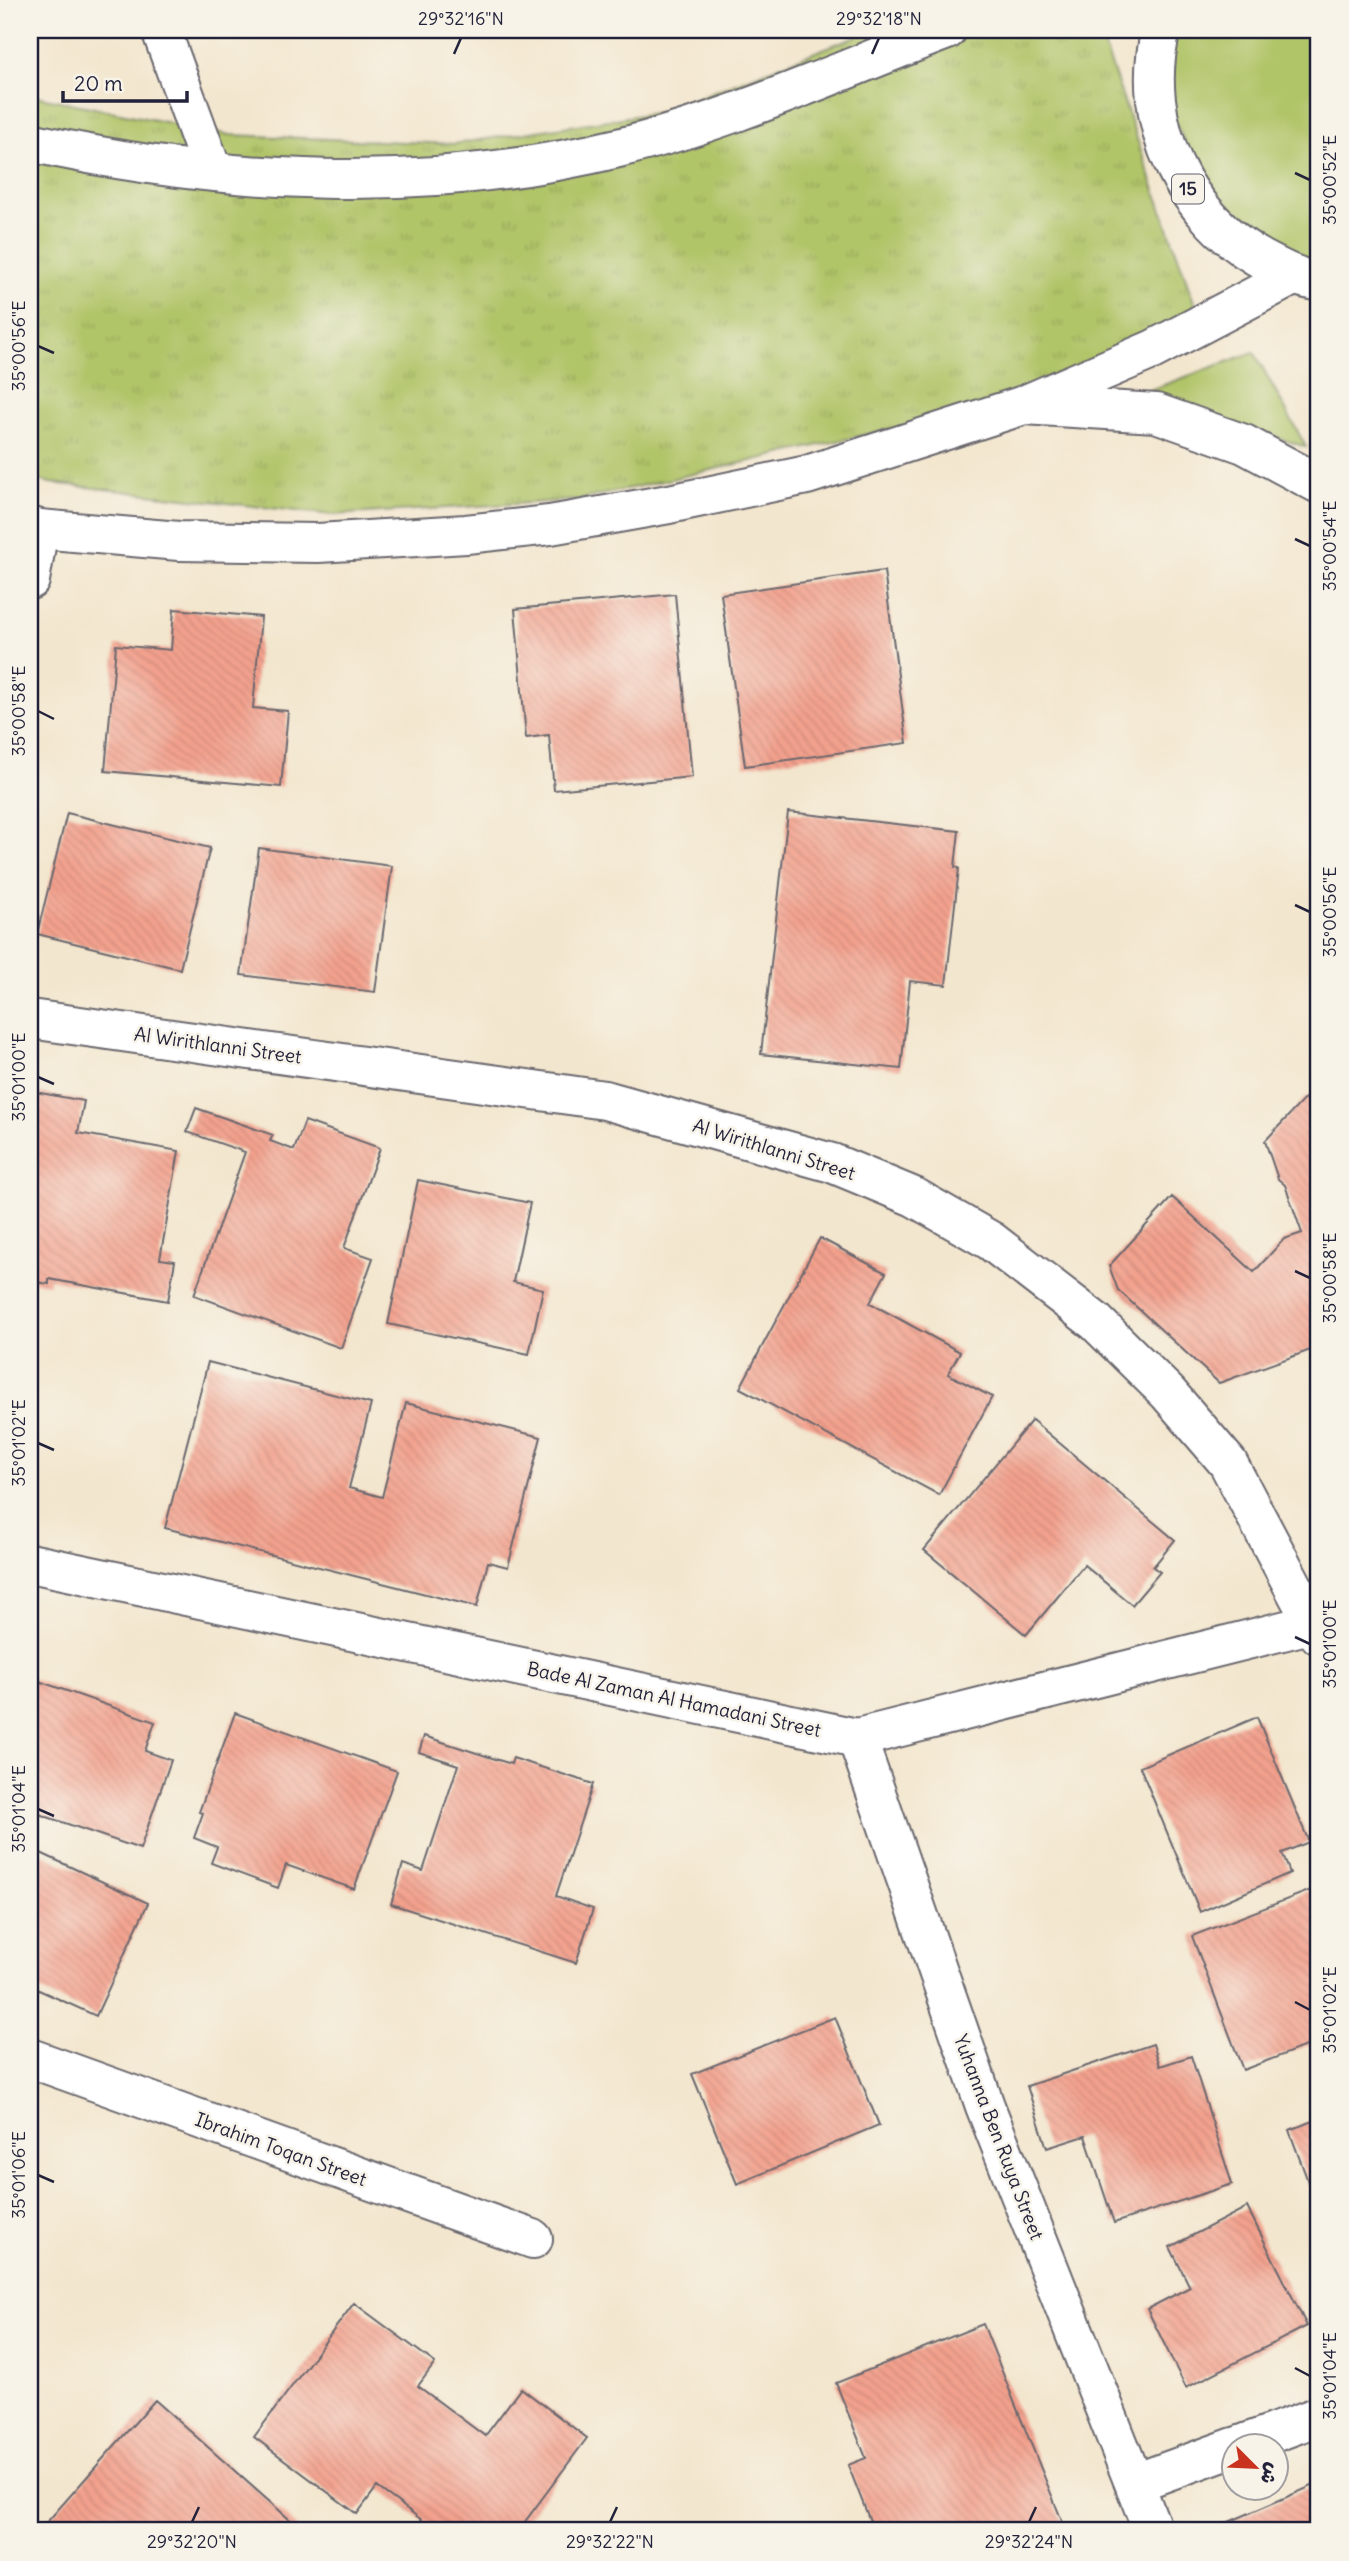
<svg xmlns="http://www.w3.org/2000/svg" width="1349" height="2561" font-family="Delius,'Playpen Sans Arabic',sans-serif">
<defs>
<pattern id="grass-tufts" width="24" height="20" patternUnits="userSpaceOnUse" patternTransform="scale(1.75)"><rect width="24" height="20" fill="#b0c468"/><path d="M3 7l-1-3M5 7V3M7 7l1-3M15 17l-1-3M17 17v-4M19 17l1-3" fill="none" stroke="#97a85b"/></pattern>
<pattern id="building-back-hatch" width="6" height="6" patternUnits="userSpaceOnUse" patternTransform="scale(1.75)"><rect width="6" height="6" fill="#f3a18d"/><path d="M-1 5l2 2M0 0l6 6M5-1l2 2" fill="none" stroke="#d08a7b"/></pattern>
</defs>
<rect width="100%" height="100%" fill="#f7f3e8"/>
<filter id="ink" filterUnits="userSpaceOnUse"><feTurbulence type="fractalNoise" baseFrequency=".0143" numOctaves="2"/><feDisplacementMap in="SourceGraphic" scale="14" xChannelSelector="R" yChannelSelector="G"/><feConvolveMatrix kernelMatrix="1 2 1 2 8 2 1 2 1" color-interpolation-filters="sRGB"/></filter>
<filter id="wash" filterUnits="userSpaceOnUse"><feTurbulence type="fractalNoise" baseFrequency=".00686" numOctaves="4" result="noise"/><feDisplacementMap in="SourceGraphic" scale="28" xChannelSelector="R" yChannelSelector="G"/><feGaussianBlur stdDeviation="1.57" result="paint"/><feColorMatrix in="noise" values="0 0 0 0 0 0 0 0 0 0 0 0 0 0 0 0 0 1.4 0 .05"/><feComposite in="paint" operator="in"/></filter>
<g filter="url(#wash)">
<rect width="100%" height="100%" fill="#f3e6ce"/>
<!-- grass -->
<path fill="url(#grass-tufts)" stroke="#697352" stroke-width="2" d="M872,30h227l97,278 -172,97 -147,27 -298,68 -247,15 -281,-32 -21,-5v-383l200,40 224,9 207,-32z"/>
<!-- garden -->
<path fill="#b0c468" stroke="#697352" stroke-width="2" d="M1175,30h144v240l-18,-6 -84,-55 -48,-99z
M1254,352l52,95 -167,-53z"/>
<g id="blocks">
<!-- building -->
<path fill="url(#building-back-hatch)" d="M884,571l23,172 -162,23 -24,-172z
M675,594l17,183 -138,13 -5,-55 -23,3 -11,-129z
M174,609l87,8 -8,91 35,3 -7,76 -176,-16 11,-126 55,5z
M788,812l171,19 -4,36 4,1 -13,117 -36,-4 -9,88 -140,-15z
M67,813l143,35 -30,121 -143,-35z
M259,848l133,18 -17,126 -134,-17z
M30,1091l54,10 -6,32 101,18 -19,108 15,2 -7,40 -119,-22v5l-19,-3z
M1319,1093v254l-100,36 -101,-93 -9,-24 63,-69 82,75 30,-33 18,-6 -17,-48 -7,-6 -13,-38 40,-43z
M196,1108l77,27 -3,6 24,9 11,-29 75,27 -36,100 29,10 -32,90 -147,-53 51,-143 -58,-20z
M418,1180l112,23 -17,79 30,7 -14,65 -141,-30z
M820,1238l66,35 -16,30 90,49 -12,22 44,23 -53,98 -199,-107z
M208,1362l163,42 -22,84 33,9 24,-94 135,34 -33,130 -20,-5 -11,45 -312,-79z
M1032,1420l143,120 -22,27 7,5 -28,33 -48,-40 -58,70 -102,-85z
M30,1678l125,44 -10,29 26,9 -31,89 -110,-38z
M235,1713l162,58 -43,118 -68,-24 -8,23 -67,-25 6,-16 -23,-9 9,-25 -4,-1z
M1257,1717l52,125 -27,11 8,20 -90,39 -60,-145z
M424,1736l87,28 2,-6 80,26 -37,112 37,13 -17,54 -185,-59 12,-40 20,7 35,-106 -39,-13z
M30,1848l118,55 -52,113 -66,-30z
M1319,1887v154l-76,29 -51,-134z
M835,2017l44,108 -142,59 -45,-110z
M1153,2044l7,22 31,-10 41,128 -118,39 -29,-87 -38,12 -20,-62z
M1319,2119v92l-30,-81z
M1247,2207l60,119 -121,62 -39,-79 43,-22 -20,-40z
M354,2303l81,60 -17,23 67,50 36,-48 66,50 -69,93h-81l-60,-44 -20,27 -103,-77z
M983,2324l83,207h-192l-26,-66 18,-7 -30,-75z
M155,2400l143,127 -3,4h-256z
M1319,2483v48h-111z"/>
</g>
</g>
<g filter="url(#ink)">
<use href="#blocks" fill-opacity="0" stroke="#6b676e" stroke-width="2"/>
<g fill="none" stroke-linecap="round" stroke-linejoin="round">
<!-- minor casing -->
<g stroke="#6b676e" stroke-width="42">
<path id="minor" d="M161,30l51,140
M30,580l9,-51
M30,1019l575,81 227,63 82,34 77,44 105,81 72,71 60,70 91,172
M30,1563l827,175 457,-115
M857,1738l128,368 168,425
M30,2058l503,181
M1238,2446l81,-30
M1135,2483l99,-36"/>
</g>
<!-- major casing -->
<g stroke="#6b676e" stroke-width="42">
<path id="major" d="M30,142c192,43 395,53 588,6 113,-27 220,-77 329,-118
M30,526l9,3 140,12 139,2 148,-9 84,-9 119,-21 138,-29 217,-70 128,-55 143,-75"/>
</g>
<!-- highway casing -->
<g stroke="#6b676e" stroke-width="42">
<path id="highway" d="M1161,30c-24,92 24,191 108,233 16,8 32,17 50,18
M932,35l4,-5
M1024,405l132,8 88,31 75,40"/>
</g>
<!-- minor -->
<use href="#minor" stroke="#fff" stroke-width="38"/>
<!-- major -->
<use href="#major" stroke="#fff" stroke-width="38"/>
<!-- highway -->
<use href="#highway" stroke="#fff" stroke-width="38"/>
</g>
</g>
<!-- ticks -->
<path fill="none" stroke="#22223b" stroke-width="2.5" d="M454,54l7,-16M872,54l7,-16M1295,173l15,7M38,346l16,7M1295,539l15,7M38,711l16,8M1295,905l15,7M38,1077l16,7M1295,1271l15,7M38,1443l16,7M1295,1637l15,7M38,1809l16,7M1295,2002l15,8M38,2175l16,7M1295,2368l15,8M192,2522l7,-15M610,2522l7,-15M1029,2522l7,-15"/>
<g text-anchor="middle" stroke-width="5" stroke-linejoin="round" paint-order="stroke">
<!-- shield labels -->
<rect fill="#f7f3e8" stroke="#62616f" stroke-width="2" x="1172" y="174.5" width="32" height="29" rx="5"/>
<g font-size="18" font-weight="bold" fill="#22223b">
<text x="1188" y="195">15</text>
</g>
<!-- street labels -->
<g font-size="19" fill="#22223b" stroke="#f7f3e8">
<text transform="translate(218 1045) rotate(8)" y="7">Al Wirithlanni Street</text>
<text transform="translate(774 1149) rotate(17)" y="7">Al Wirithlanni Street</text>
<text transform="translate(674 1699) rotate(12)" y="7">Bade Al Zaman Al Hamadani Street</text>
<text transform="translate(999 2137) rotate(69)" y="7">Yuhanna Ben Ruya Street</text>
<text transform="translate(281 2149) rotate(20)" y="7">Ibrahim Toqan Street</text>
</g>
</g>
<!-- margin -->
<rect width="1349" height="2561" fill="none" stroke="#f7f3e8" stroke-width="77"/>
<!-- north arrow -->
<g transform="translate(1255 2467) rotate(114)"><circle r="33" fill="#f7f3e8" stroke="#a29fa3" stroke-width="2"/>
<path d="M0-5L12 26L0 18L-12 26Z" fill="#c8321e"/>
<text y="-10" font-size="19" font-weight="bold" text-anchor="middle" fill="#22223b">ش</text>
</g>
<!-- scale -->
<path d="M63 91v10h124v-10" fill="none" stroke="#22223b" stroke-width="3.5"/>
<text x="74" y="91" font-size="21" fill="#22223b" stroke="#f7f3e8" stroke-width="5" paint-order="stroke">20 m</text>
<rect x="38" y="38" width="1272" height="2484" fill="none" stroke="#22223b" stroke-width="2.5"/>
<g font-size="18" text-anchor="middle" fill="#22223b">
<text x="461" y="25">29°32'16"N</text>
<text x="879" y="25">29°32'18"N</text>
<text transform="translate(1330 180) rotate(-90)" y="6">35°00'52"E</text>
<text transform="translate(19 346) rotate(-90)" y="6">35°00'56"E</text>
<text transform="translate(1330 546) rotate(-90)" y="6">35°00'54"E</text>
<text transform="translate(19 711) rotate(-90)" y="6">35°00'58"E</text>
<text transform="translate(1330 912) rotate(-90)" y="6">35°00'56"E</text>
<text transform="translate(19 1077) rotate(-90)" y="6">35°01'00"E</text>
<text transform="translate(1330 1278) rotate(-90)" y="6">35°00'58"E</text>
<text transform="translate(19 1443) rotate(-90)" y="6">35°01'02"E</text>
<text transform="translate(1330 1644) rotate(-90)" y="6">35°01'00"E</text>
<text transform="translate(19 1809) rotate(-90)" y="6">35°01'04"E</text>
<text transform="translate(1330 2010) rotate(-90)" y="6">35°01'02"E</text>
<text transform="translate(19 2175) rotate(-90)" y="6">35°01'06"E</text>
<text transform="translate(1330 2376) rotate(-90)" y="6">35°01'04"E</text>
<text x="192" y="2548">29°32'20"N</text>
<text x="610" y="2548">29°32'22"N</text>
<text x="1029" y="2548">29°32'24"N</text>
</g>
</svg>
